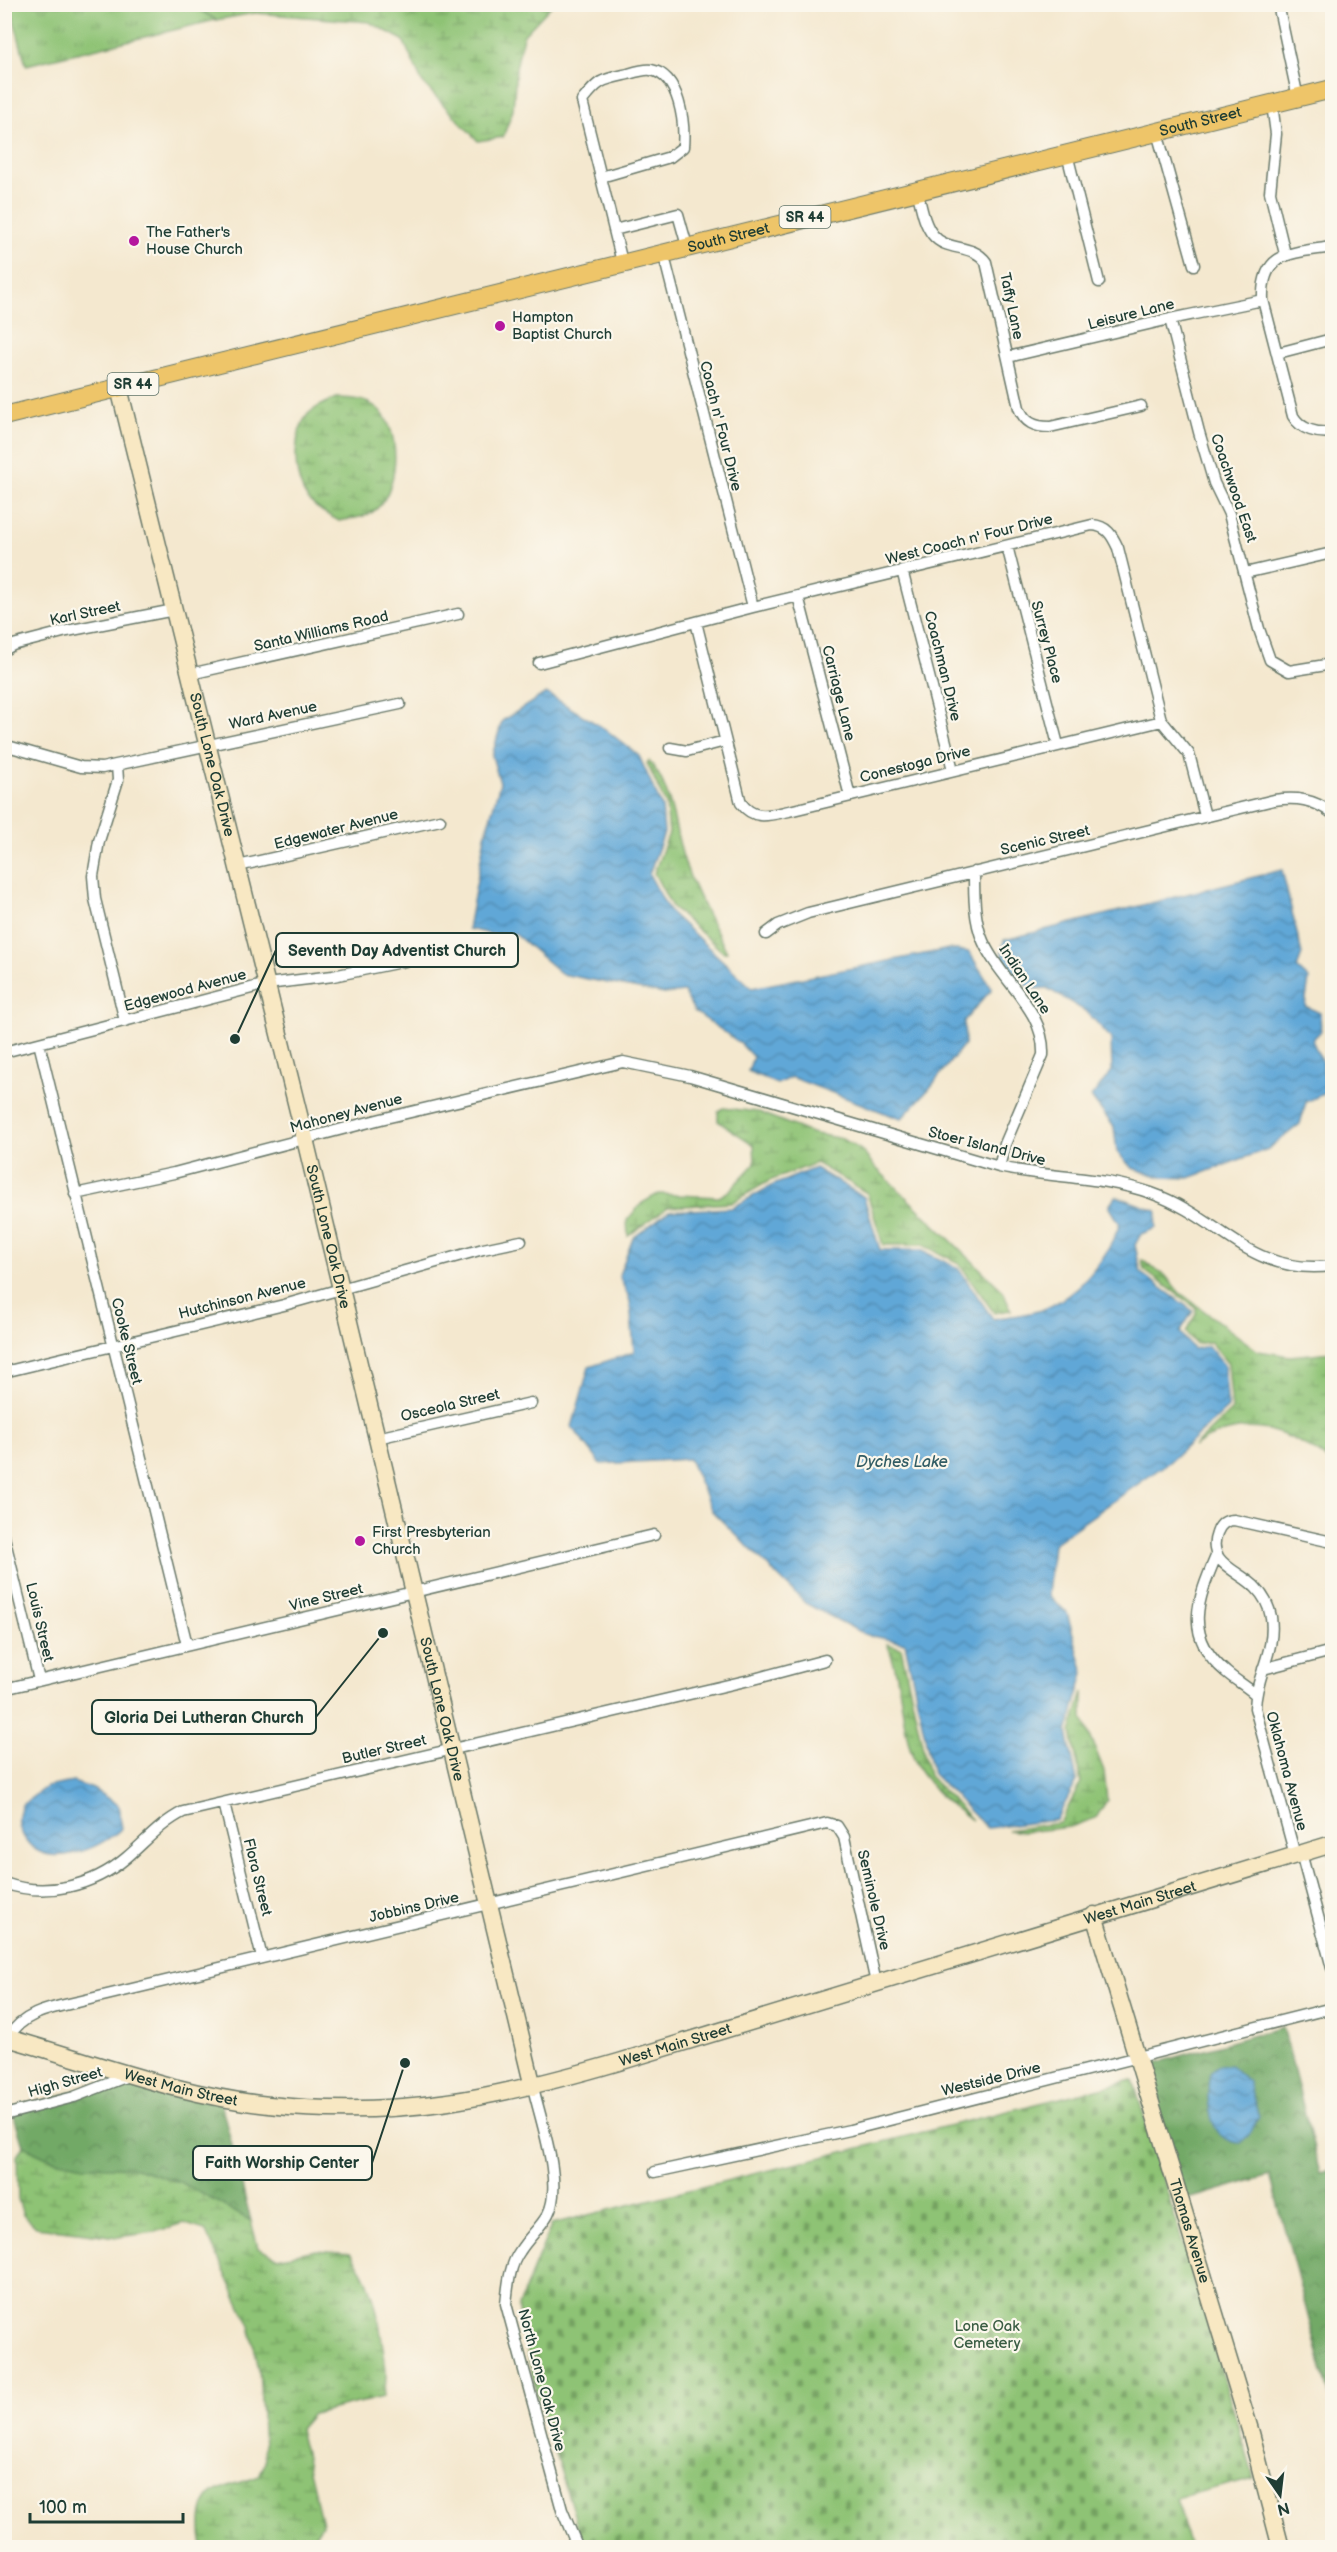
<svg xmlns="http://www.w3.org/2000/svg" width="1337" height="2552" font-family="'Balsamiq Sans',sans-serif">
<defs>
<pattern id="grass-tufts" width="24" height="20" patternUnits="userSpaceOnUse" patternTransform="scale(1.5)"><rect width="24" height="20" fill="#8ec375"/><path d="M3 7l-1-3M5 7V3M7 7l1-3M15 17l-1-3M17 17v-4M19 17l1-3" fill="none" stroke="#73a061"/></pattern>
<pattern id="forest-crowns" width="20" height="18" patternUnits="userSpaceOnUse" patternTransform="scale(1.5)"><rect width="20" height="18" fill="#72a966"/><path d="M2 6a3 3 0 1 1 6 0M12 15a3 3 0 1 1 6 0" fill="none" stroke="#5d8b55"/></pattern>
<pattern id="wetland-marsh" width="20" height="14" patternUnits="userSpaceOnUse" patternTransform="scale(1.5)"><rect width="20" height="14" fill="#8ec375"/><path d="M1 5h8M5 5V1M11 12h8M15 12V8" fill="none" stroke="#73a061"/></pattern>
<pattern id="cemetery-stones" width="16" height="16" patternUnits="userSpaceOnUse" patternTransform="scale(1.5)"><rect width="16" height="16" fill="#8ec375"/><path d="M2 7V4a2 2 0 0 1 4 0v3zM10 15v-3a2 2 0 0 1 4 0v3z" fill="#73a061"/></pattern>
<pattern id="water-waves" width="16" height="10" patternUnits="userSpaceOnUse" patternTransform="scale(1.5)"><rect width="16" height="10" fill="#60a7d7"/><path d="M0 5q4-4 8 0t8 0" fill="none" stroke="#4f89af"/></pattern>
</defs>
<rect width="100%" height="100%" fill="#fbf7ec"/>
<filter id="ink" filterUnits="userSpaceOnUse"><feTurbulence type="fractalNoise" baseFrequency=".0167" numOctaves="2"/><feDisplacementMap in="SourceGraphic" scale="12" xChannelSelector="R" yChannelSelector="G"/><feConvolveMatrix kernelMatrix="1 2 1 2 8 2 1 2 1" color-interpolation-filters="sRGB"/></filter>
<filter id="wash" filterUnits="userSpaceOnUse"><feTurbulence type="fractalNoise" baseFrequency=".008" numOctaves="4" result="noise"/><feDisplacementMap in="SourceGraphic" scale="24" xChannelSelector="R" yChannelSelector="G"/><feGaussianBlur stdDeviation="1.35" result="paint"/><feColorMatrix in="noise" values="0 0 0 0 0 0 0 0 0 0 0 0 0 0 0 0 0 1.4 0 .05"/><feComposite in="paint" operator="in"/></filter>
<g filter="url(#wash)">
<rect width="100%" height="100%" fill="#f4e8cf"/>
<!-- grass -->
<path fill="url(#grass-tufts)" stroke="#568054" stroke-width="1.5" d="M10,5h182l24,15 -190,45z"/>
<!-- forest -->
<path fill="url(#forest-crowns)" stroke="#48734d" stroke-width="1.5" d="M1283,2027l37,146 12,-3v235l-62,-230 -85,25 -40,-134z
M125,2077l96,25 30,119 -69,-38 -46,-15 -52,-2 -31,-6 -30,-14 -11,-36z"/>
<!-- wetland -->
<path fill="url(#wetland-marsh)" stroke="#568054" stroke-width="1.5" d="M192,5h360l-29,31 -7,32 -3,42 -10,27 -25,4 -56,-59 -19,-42 -34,-18 -114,-9 -39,7z
M337,398c14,0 29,1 40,10 26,21 23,88 -6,105 -9,5 -23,6 -32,8 -14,-8 -29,-15 -36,-30 -10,-22 -10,-58 5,-77 8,-8 19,-12 29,-16z
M649,761c23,25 25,68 35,99 10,32 28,62 43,92h-4l-51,-45 -18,-34 15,-40 -3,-28 -19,-42z
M723,1108l36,4 52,21 32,6 18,11 15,18 126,122 9,20 -17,3 -35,-50 -36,-18h-40l-16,-52 -51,-30 -47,18 -38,22 -63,4 -40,29 -1,-16 15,-17 16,-9 61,3 10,-6 26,-28 -1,-18 -36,-24v-9z
M1142,1260l23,15 14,17 79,59 32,5 42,-4v111c-45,-34 -88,-50 -139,-16l39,-37 -4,-46 -18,-22 -15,2 -9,-12 10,-18v-6l-52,-38z
M887,1644l14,4 28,128 43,44c-26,-16 -53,-41 -62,-72 -10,-35 -8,-70 -23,-104z
M1083,1692v26l21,53 3,29 -11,18 -26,9 -47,5 -15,-2 52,-7 21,-41 -10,-50z
M23,2146l30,14 31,6 52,2 46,15 69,38 7,27 19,10 39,-8 34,3c22,27 27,54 32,88 3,20 7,36 1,56l-71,17 -13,15 23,95 -15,23h-104c-3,-17 -6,-47 15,-57 13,-6 28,-8 41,-14l6,-14 -6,-92 -9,-44 -45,-96 -22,-7 -28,9 -37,5 -82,-10 -13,-12 -5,-16 -1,-43z"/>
<!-- cemetery -->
<path fill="url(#cemetery-stones)" stroke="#568054" stroke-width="1.5" d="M1133,2080l121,398 -78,20 14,49h-606l-49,-159 -17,-82 34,-82z"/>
<!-- water -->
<path fill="url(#water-waves)" stroke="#407286" stroke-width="1.5" d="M546,693l59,36 34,27 23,51 2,26 -15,41 20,37 83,77 197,-39 20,3 23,37 -28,32 1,22 -36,46 -28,30 -110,-42 -14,7 -29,-13 5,-14 -13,-14 -46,-32 -10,-19 -20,2 -102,-20 -47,-40h-24l-23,-5 17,-93 15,-53 -8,-27 10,-35z
M1282,870l20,84 -5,14 12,11 -4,27 15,7 1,18 -9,9 10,22 5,30 -21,10 -6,22 -32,25 -79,29 -28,-1 -29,-9 -15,-16 -3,-25 -23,-30 21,-26 -1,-33 -24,-26 -40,-24 -17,1 -29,-29 3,-20z
M815,1168l49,29 16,53h41l37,18 35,51c16,-3 35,-4 51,-10 36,-15 63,-50 76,-85l-11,-18 7,-10 41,15 -1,17 -15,6 -6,11 6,28 52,38 -13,21 13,17 15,-3 16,19 4,43 -59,54 -116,82 -5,51 19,18 17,60 -17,59 10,49 -21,39 -69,8 -54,-54 -28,-131 -41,-9 -59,-31 -93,-92 -23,-52 -88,5 -29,-37 17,-60 45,-15 -4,-51 -11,-26 14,-37 36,-27 63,-3 39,-22z
M73,1782l20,7 25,16 4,23c-22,21 -75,43 -96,12 -9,-13 -9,-21 -4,-35l24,-18z
M1230,2065l18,17 11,34 -10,19 -9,8c-32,-1 -35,-45 -30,-70l9,-7z"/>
</g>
<g filter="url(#ink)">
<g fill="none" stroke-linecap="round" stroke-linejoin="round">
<!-- street casing -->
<g stroke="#6a796a" stroke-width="13">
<path id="street" d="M1278,4l20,94
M1272,104l4,30 -6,58 15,62
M1157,132l37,133
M1067,154l32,128
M601,177l69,-20 13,-10c2,-23 -3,-72 -32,-77 -6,-1 -16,2 -23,4 -27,6 -28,5 -46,27l40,161
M917,190c4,14 6,33 16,45 13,17 40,8 53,27l33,146c6,15 16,19 31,19l91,-21
M614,230l64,-16 9,32
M1332,247c-38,6 -71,3 -69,53l30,116c8,14 25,18 39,16
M663,252l90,355
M1170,319l29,113 15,51 15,31 30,115 11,31 19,11 43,-7
M1278,353l54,-14
M1008,357l162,-38 93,-19
M1007,546l51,199
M902,570l51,200
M1245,573l87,-20
M798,596l52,200
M696,622l45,181c13,18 29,12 48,8l373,-90
M4,650l9,-5 54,-14 107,-21
M539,663l214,-56 339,-82c15,1 20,10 26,23l43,172 28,34 16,62
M190,674l268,-60
M4,745l77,22 21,1 298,-64
M670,748l17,3 38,-10
M117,765l1,15 -19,61 -6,35 2,23 30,122
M238,866l202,-46
M974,872c0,23 0,49 9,69 17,40 62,68 60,114l-38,89 -6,23
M766,934l12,-9 30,-12 466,-113c23,-3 39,-1 58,13
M39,1043l148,602
M4,1052l263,-68 66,-8 78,-16
M75,1194l99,-21 207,-54 242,-57 67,14 309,91c50,11 104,9 152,26 71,25 98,83 181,73
M4,1372l280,-67 199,-56 38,-8
M377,1438l154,-35
M4,1537l35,143
M1217,1554c-19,45 -35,81 9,118 9,8 20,14 29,22
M1263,1669l69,-18
M4,1689l650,-154
M224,1803l38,155
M1301,1853l31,115
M1295,1855l-40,-147c1,-34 21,-56 16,-91 -2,-11 -7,-21 -15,-29 -15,-17 -51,-24 -39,-55 3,-9 9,-13 17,-13l98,22
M4,1883c42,15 89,3 122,-25 19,-16 35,-35 57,-46l571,-133 71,-19
M8,2038c16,-29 52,-31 82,-39l737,-176 10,3 7,11 32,146
M533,2087c7,32 31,97 15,127 -7,13 -20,24 -28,37 -11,15 -12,36 -14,53l56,206 16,38
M4,2115l70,-18 59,-23
M655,2172l195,-42 482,-122"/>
</g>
<!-- secondary casing -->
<g stroke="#6a796a" stroke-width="19">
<g id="secondary">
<path id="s1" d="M119,388l186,751 228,948"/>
<path id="s2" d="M1094,1915l157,518 30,115"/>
<path id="s3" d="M4,2037c86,24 177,59 265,68 130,14 227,-7 350,-43l713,-218"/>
</g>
</g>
<!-- primary casing -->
<g stroke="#6a796a" stroke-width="20">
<g id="primary">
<path id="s4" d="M4,416l1328,-327"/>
</g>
</g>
<!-- street -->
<use href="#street" stroke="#fff" stroke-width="10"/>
<!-- secondary -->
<use href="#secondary" stroke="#f8e8c3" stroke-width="16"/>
<!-- primary -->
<use href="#primary" stroke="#eec569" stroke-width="18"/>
</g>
</g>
<!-- markers -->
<g fill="#b5179e" stroke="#fbf7ec" stroke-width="2">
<circle cx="134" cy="241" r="6"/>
<circle cx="500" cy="326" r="6"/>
<circle cx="360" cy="1541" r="6"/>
</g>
<g text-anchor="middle" stroke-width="4.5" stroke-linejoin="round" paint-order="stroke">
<!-- shield labels -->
<g fill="#fbf7ec" stroke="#61756b" stroke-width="1.5">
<rect x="779.5" y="206" width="51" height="22" rx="4.5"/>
<rect x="107.5" y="373" width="51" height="22" rx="4.5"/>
</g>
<g font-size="14" font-weight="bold" fill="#1f3d34">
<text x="805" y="222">SR 44</text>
<text x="133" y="389">SR 44</text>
</g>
<!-- street labels -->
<g font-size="15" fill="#1f3d34" stroke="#fbf7ec">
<text dy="5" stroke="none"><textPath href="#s4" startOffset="1232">South Street</textPath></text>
<text dy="5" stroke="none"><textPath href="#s4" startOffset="746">South Street</textPath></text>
<text transform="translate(1012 306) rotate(78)" y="5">Taffy Lane</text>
<text transform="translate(1131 314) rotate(-14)" y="5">Leisure Lane</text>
<text transform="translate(721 426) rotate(76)" y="5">Coach n' Four Drive</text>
<text transform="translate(1234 488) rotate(71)" y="5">Coachwood East</text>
<text transform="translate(969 539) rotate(-14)" y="5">West Coach n' Four Drive</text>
<text transform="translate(85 613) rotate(-12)" y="5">Karl Street</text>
<text transform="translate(321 631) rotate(-13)" y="5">Santa Williams Road</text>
<text transform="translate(1047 642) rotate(75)" y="5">Surrey Place</text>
<text transform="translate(943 666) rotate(76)" y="5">Coachman Drive</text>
<text transform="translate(839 693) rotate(76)" y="5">Carriage Lane</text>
<text transform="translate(273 715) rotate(-12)" y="5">Ward Avenue</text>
<text transform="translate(915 764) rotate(-14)" y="5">Conestoga Drive</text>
<text dy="5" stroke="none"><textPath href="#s1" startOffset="388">South Lone Oak Drive</textPath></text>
<text transform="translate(336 829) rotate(-14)" y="5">Edgewater Avenue</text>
<text transform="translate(1045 840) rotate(-13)" y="5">Scenic Street</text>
<text transform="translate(1025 979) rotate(56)" y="5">Indian Lane</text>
<text transform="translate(185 990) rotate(-15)" y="5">Edgewood Avenue</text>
<text transform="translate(346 1113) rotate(-15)" y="5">Mahoney Avenue</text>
<text transform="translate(987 1146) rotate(14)" y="5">Stoer Island Drive</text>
<text dy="5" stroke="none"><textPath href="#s1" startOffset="874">South Lone Oak Drive</textPath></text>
<text transform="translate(242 1298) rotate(-14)" y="5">Hutchinson Avenue</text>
<text transform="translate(127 1341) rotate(76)" y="5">Cooke Street</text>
<text transform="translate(450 1405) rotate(-13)" y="5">Osceola Street</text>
<text transform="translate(326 1597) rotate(-14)" y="5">Vine Street</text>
<text transform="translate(40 1622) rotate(77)" y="5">Louis Street</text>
<text dy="5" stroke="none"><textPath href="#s1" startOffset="1360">South Lone Oak Drive</textPath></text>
<text transform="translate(384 1749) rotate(-13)" y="5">Butler Street</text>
<text transform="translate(1287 1771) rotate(75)" y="5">Oklahoma Avenue</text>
<text transform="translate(258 1877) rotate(76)" y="5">Flora Street</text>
<text transform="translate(874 1900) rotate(77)" y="5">Seminole Drive</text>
<text dy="5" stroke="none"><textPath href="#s3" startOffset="1174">West Main Street</textPath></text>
<text transform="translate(414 1907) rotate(-13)" y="5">Jobbins Drive</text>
<text dy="5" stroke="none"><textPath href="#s3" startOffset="688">West Main Street</textPath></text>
<text transform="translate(991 2079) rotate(-14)" y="5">Westside Drive</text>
<text transform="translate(65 2082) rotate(-16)" y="5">High Street</text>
<text dy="5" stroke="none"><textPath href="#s3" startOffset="184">West Main Street</textPath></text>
<text dy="5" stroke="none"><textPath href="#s2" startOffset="330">Thomas Avenue</textPath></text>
<text transform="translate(542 2380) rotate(75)" y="5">North Lone Oak Drive</text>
</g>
<!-- poi labels -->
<g font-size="15" fill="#1f3d34" stroke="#fbf7ec" text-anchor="start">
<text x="146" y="237">The Father's<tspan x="146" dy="17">House Church</tspan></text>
<text x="512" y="322">Hampton<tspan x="512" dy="17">Baptist Church</tspan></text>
<text x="372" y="1537">First Presbyterian<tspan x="372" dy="17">Church</tspan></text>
</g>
<!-- park labels -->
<g font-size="15" fill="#3b5e44" stroke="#fbf7ec">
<text x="987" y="2331">Lone Oak<tspan x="987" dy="17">Cemetery</tspan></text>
</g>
<!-- water labels -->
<g font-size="16" font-style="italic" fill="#325d65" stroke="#fbf7ec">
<text x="902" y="1467">Dyches Lake</text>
</g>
</g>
<!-- callouts -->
<path fill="none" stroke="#1f3d34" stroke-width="2" d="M235 1039L276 950M383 1633L316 1717M405 2063L372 2163"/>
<g fill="#1f3d34" stroke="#fbf7ec" stroke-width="2">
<circle cx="235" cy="1039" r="6"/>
<circle cx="383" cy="1633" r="6"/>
<circle cx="405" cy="2063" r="6"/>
</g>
<g fill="#fbf7ec" stroke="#1f3d34" stroke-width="2">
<rect x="276" y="933" width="242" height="34" rx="6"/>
<rect x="92" y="1700" width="224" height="34" rx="6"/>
<rect x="193" y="2146" width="179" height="34" rx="6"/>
</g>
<g font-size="16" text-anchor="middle" font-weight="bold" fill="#1f3d34">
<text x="397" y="956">Seventh Day Adventist Church</text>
<text x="204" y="1723">Gloria Dei Lutheran Church</text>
<text x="282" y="2168">Faith Worship Center</text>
</g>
<!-- margin -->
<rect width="1337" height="2552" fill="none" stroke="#fbf7ec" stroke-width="24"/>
<!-- north arrow -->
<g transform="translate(1280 2495) rotate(166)" stroke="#fbf7ec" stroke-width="4.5" paint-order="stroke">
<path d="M0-4.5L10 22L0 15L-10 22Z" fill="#1f3d34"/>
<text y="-9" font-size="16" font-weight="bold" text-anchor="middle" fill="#1f3d34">N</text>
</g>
<!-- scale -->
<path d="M30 2513v9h153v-9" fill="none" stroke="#1f3d34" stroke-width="3"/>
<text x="39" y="2513" font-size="18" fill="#1f3d34" stroke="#fbf7ec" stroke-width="4.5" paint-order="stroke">100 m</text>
</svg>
